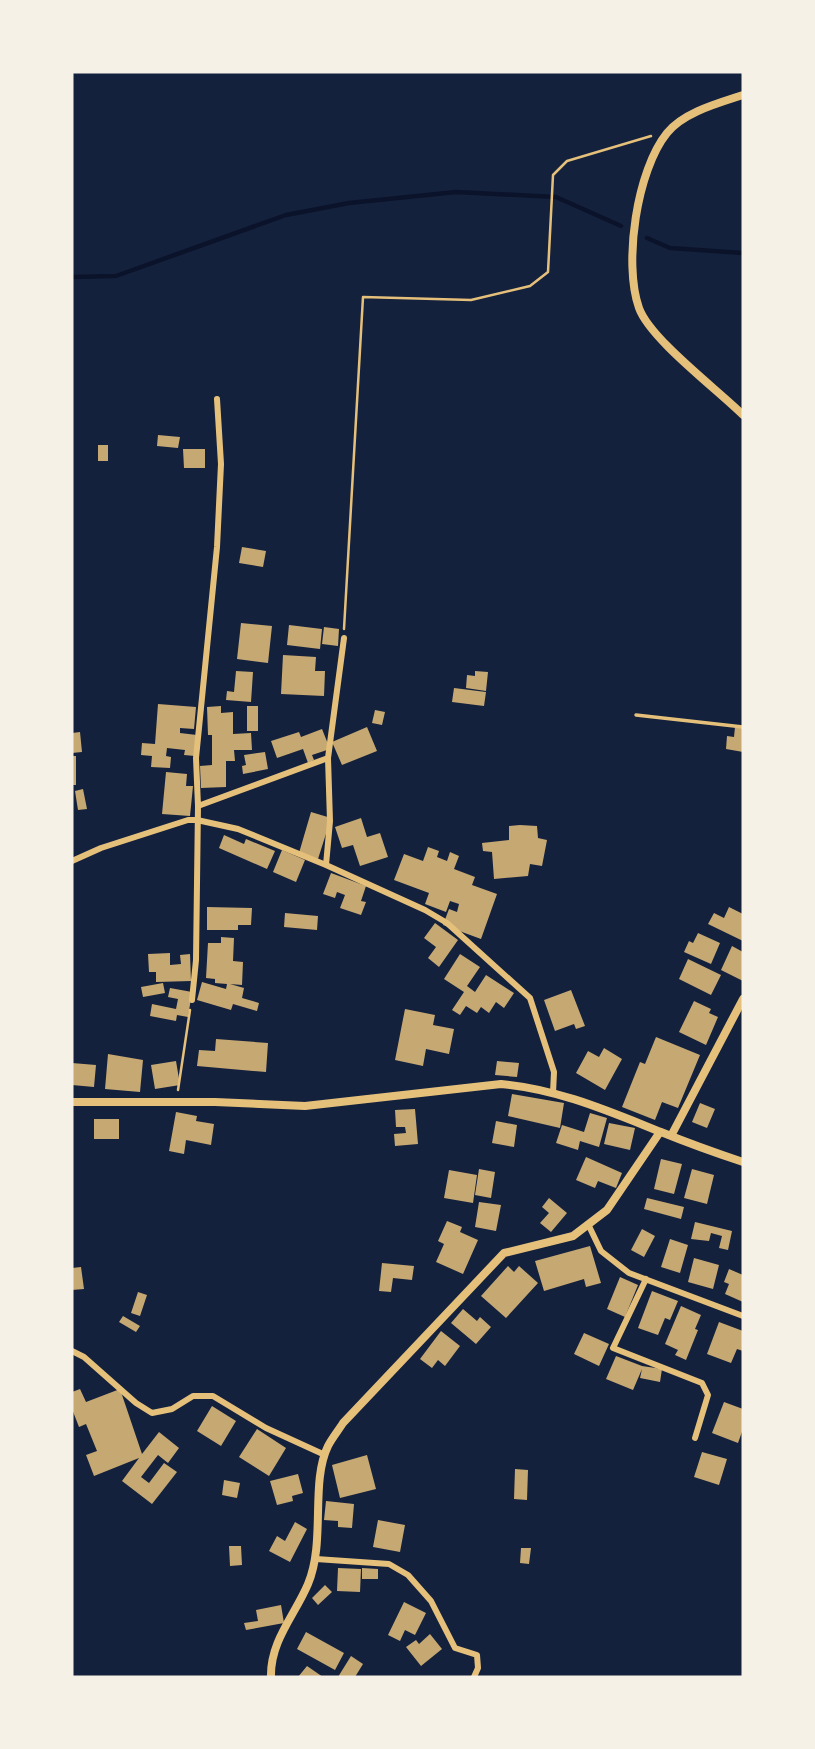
<svg xmlns="http://www.w3.org/2000/svg" width="815" height="1749" font-family="Arial,sans-serif">
<rect width="100%" height="100%" fill="#14213d"/>
<g fill="none" stroke-linecap="round" stroke-linejoin="round">
<!-- stream -->
<path stroke="#0b132b" stroke-width="4.5" d="M647,238l23,10 73,5
M72,277l44,-1 170,-61 63,-12 107,-11 100,5 65,29"/>
</g>
<!-- building -->
<path fill="#c6a872" d="M158,435l22,2 -2,11 -21,-2z
M98,445h10v16h-10z
M183,449h22v19h-21z
M242,547l24,4 -3,16 -24,-4z
M241,623l31,3 -4,37 -31,-4z
M289,625l33,4 -2,20 -33,-4z
M324,627l15,2 -1,17 -16,-2z
M283,655l33,2 -1,14h10l-1,25 -43,-2z
M236,671l17,1 -2,30 -25,-2 1,-9 7,1z
M475,671l13,1 -2,19 -20,-3 1,-13 8,1z
M454,688l32,4 -2,14 -32,-4z
M158,704l38,3 -2,22 -14,-1v5l17,2 -2,21 -11,-1 1,-5 -18,-2 -1,8 5,1 -1,11 -19,-1 1,-11 -11,-1 1,-12 13,1z
M221,706v7l12,-1v22l18,-1 1,17h-18l1,11h-9v26l-25,1 -1,-22 12,-1v-30h-4l-1,-28z
M247,706h11v25h-11z
M375,710l10,2 -3,13 -10,-2z
M367,727l10,24 -35,14 -10,-23z
M735,727l8,1v24l-17,-3 1,-13 7,1z
M322,729l8,20 -18,6 2,5 -6,3 -5,-14 -26,9 -6,-17 28,-9 2,5z
M80,732l2,20 -10,1v-20z
M265,752l3,17 -25,5 -1,-8 4,-1 -2,-10z
M72,756h4v29h-4z
M166,772l21,2 -1,12h7l-3,30 -28,-2z
M83,789l4,20 -9,1 -3,-19z
M311,812l20,6 -13,41 -19,-6z
M361,818l6,19 13,-4 8,24 -28,9 -7,-21 -11,3 -7,-21z
M520,825l17,1 1,12 9,2 -5,26 -12,-2 -2,12 -34,3 -2,-27 -9,-1 -1,-8 27,-3v-14z
M224,835l20,9 2,-5 29,12 -8,18 -48,-21z
M428,847l11,4 -2,6 10,4 3,-9 9,4 -5,13 21,8 -3,8 25,9 -16,45 -38,-14 6,-16 8,3 2,-8 -9,-3 -4,11 -21,-8 4,-11 -35,-13 10,-26 19,7z
M282,850l23,10 -9,22 -23,-10z
M331,873l35,13 -5,15 5,1 -5,13 -21,-7 5,-13 -8,-3 -2,6 -12,-4z
M207,907l45,1 -1,17h-13v5h-31z
M729,907l14,7v27l-35,-17 6,-11 10,5z
M285,913l33,3 -1,14 -33,-3z
M435,923l23,17 -19,27 -11,-9 8,-11 -12,-9z
M698,933l22,10 -9,21 -27,-12 5,-11 4,2z
M221,937l13,1 -1,23 10,1 -1,23 -12,-1 14,4 -2,10 17,5 -2,8 -24,-7 -2,6 -34,-10 5,-18 24,7 1,-5 -12,-1v-4l-9,-1 2,-35h13z
M732,946l11,6v29l-22,-11z
M170,953v12l11,-1 -1,-9 10,-1 1,27 -35,1v-10h-7l-1,-18z
M460,954l20,13 -13,19 8,6 11,-17 28,18 -10,15 -8,-6 -7,11 -8,-6 -4,6 -11,-7 -6,9 -8,-5 12,-18 -20,-13z
M688,959l33,16 -10,20 -32,-16z
M163,983l2,10 -22,4 -2,-10z
M170,988l22,4 -4,25 -11,-2 -1,6 -26,-5 2,-12 24,5 2,-10 -10,-2z
M571,990l14,36 -9,3 -2,-5 -19,7 -11,-31z
M694,1001l17,8 -2,4 9,4 -12,28 -27,-13z
M405,1009l30,6 -2,10 21,4 -5,25 -23,-5 -3,17 -28,-6z
M656,1037l44,18 -22,53 -16,-6 -7,18 -33,-13 18,-45 5,2z
M216,1039l52,4 -2,29 -69,-6 2,-16 16,1z
M604,1048l18,11 -17,31 -29,-17 12,-22 11,6z
M108,1054l35,6 -3,32 -35,-3z
M176,1061l4,24 -25,4 -4,-24z
M497,1061l22,2 -2,14 -22,-2z
M72,1063l24,2 -2,22 -22,-2z
M512,1094l52,9 -4,25 -52,-12z
M700,1103l15,6 -8,19 -15,-6z
M415,1109l3,35 -23,2 -1,-12 12,-1 -1,-6h-9l-1,-17z
M176,1112l21,4 -1,5 18,3 -3,21 -25,-5 -2,14 -15,-3z
M590,1113l17,5 -8,29 -19,-6 -2,9 -22,-7 6,-18 22,7z
M94,1119h25v20h-25z
M496,1121l21,4 -3,22 -22,-4z
M609,1123l26,5 -5,22 -26,-6z
M586,1157l36,16 -6,15 -18,-7 -3,7 -19,-8z
M661,1159l21,5 -8,30 -20,-5z
M479,1169l16,3 -4,26 -16,-3z
M692,1169l22,6 -7,29 -23,-6z
M449,1170l28,5 -4,28 -29,-5z
M549,1198l18,15 -16,19 -11,-9 9,-10 -7,-6z
M647,1198l37,9 -3,12 -37,-10z
M479,1202l22,3 -5,26 -21,-4z
M447,1221l15,6 -2,5 18,8 -15,34 -27,-12 8,-18 -6,-3z
M695,1222l37,9 -4,19 -9,-2 3,-12 -11,-3 -2,8 -18,-2z
M642,1229l13,7 -11,21 -13,-7z
M670,1239l18,6 -8,28 -19,-6z
M590,1246l11,37 -15,4 -2,-8 -40,12 -9,-30z
M694,1258l25,7 -6,24 -25,-7z
M382,1263l32,3 -2,14 -19,-2 -2,14 -12,-1z
M508,1266l6,6 5,-6 19,17 -32,35 -25,-22z
M81,1267l3,22 -12,1v-22z
M729,1269l14,6v27l-18,-8 4,-10 -5,-2z
M620,1277l18,8 -13,32 -18,-8z
M652,1291l26,10 -8,19 -5,-2 -7,17 -20,-7z
M138,1292l9,3 -7,21 -9,-3z
M681,1306l20,9 -6,14 3,1 -12,30 -11,-5 3,-5 -13,-6z
M463,1309l14,12 3,-4 11,10 -15,17 -25,-21z
M123,1316l17,10 -4,6 -17,-10z
M719,1322l24,9v20l-6,-2 -6,14 -24,-9z
M441,1331l19,15 -15,20 -7,-6 -6,8 -12,-9z
M584,1333l25,11 -10,22 -25,-12z
M616,1356l26,10 20,3 -2,13 -20,-4 2,-9 -9,21 -27,-11z
M80,1389l6,13 34,-13 22,65 17,-22 20,16 -11,15 -10,-8 -17,22 8,6 15,-20 13,9 -25,32 -30,-23 17,-23 -45,18 -8,-21 11,-4 -11,-27 -7,3 -7,-18v-17z
M724,1402l19,7v20l-5,14 -26,-10z
M212,1406l24,15 -15,25 -24,-15z
M257,1429l29,19 -17,28 -30,-19z
M702,1452l25,7 -8,26 -25,-8z
M367,1455l9,34 -36,9 -8,-33z
M515,1469l13,1 -1,30 -13,-1z
M298,1474l5,19 -11,3 1,5 -16,4 -7,-24z
M224,1480l16,3 -3,15 -15,-3z
M326,1501l28,3 -2,24 -14,-1v-6l-14,-1z
M378,1520l27,5 -5,27 -27,-5z
M295,1522l12,7 -17,33 -21,-11 8,-15 8,5z
M229,1546h12l1,19 -12,1z
M521,1548h10l-2,16 -9,-1z
M338,1568l23,1 -1,23 -23,-1z
M362,1568l16,1v10h-16z
M325,1585l7,7 -14,13 -6,-7z
M404,1602l22,11 -11,22 -10,-5 -5,11 -12,-6z
M281,1605l3,18 -38,7 -2,-7 14,-2 -2,-11z
M306,1632l38,21 -9,17 -38,-21z
M430,1634l12,15 -21,17 -15,-19 10,-7 3,4z
M351,1656l12,8 -8,13h-17z
M307,1666l16,11h-25z"/>
<g fill="none" stroke-linecap="round" stroke-linejoin="round">
<!-- path -->
<path stroke="#e5c07b" stroke-width="2.5" d="M344,629l19,-332 108,3 59,-14 18,-14 5,-97 14,-14 84,-25
M178,1090l12,-80"/>
<!-- service -->
<path stroke="#e5c07b" stroke-width="3.5" d="M636,715l107,12"/>
<!-- minor -->
<path stroke="#e5c07b" stroke-width="6" d="M198,806l130,-48
M72,861l29,-13 87,-28h9l41,9 88,36 99,45 22,13 83,75 24,74 -1,21
M326,865l4,-44 -2,-63 16,-120
M192,1000l4,-40 2,-154 -2,-48 21,-211 4,-83 -4,-65
M588,1224l13,27 28,22 114,43
M646,1279l-33,69 89,35 6,12 -13,43
M72,1351l12,6 52,46 16,10 20,-4 21,-13h20l53,32 59,27
M316,1559l73,5 19,11 23,26 24,47 22,7 1,13 -4,9"/>
<!-- tertiary -->
<path stroke="#e5c07b" stroke-width="8" d="M743,95c-24,8 -59,17 -76,38 -30,37 -44,130 -28,175 11,31 79,82 104,107
M72,1102h143l90,4 196,-22c57,5 107,27 160,48 27,11 55,21 82,30
M671,1136l72,-137
M271,1677c-1,-36 24,-62 37,-93 18,-43 2,-101 20,-138 4,-8 10,-15 15,-23l161,-170 69,-17 34,-26 53,-78"/>
</g>
<!-- border -->
<rect width="815" height="1749" fill="none" stroke="#f6f1e7" stroke-width="147"/>
</svg>
